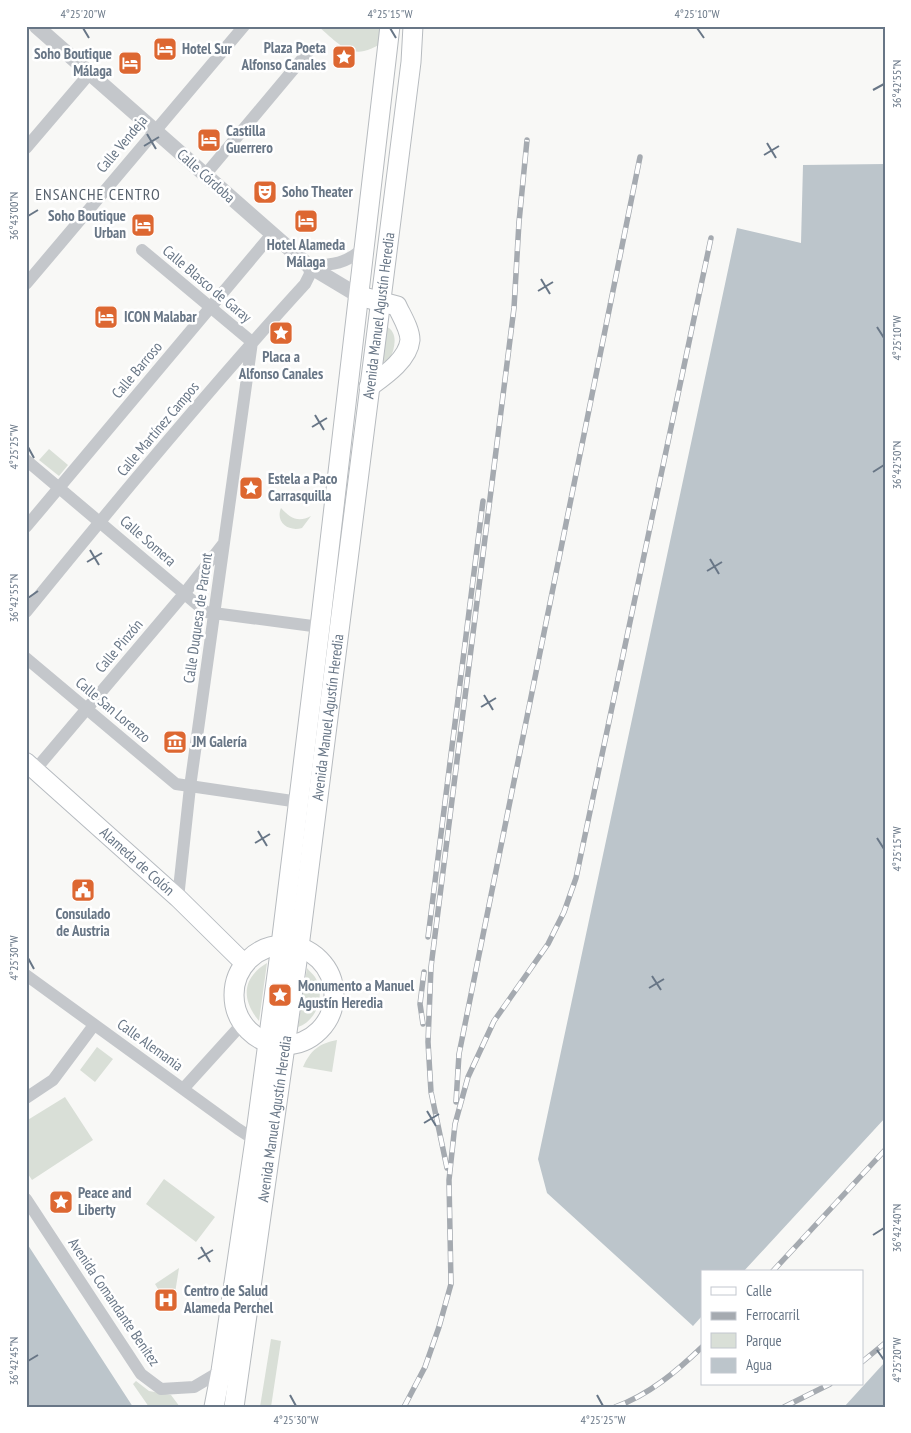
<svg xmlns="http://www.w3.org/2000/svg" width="911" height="1433" font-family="'PT Sans Narrow',sans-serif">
<rect width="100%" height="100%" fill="#f8f8f6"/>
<!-- green -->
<path fill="#d9dfd7" d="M318,26h64l-3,19c-5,2 -10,5 -15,6 -17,5 -34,-15 -46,-25z
M385,326c14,5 10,22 5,33l-9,4z
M49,449l19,16 -9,11 -20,-16z
M281,508c9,10 17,15 30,8l-9,12c-13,4 -27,-5 -21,-20z
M267,963l-8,58c-18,-22 -17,-43 8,-58z
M307,968c2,3 6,6 8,9 11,17 2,44 -17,50z
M337,1040l-5,32 -29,-5c8,-17 15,-23 34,-27z
M97,1047l16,12 -18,23 -15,-12z
M65,1097l28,43 -61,40 -6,-9v-50z
M164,1179l51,38 -19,25 -50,-38z
M179,1268l-7,44 -17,-28z
M271,1339l10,2 -10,66h-11z
M136,1381l13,10 22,4 9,12h-31l-16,-23z"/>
<!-- water -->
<path fill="#bcc5cb" d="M885,164v954l-142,154h-41v44l-9,10 -146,-133 -9,-34 199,-931 64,15 2,-78z
M26,1242l107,165h-107z
M885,1362v45h-41z"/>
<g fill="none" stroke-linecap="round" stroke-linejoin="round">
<!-- secondary casing -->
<g stroke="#b6bbc0" stroke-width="20">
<g id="secondary">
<path id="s1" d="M26,762l152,136 67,66"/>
</g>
</g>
<!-- primary casing -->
<g stroke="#b7bbbf" stroke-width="21">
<g id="primary">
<path d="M367,298l30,8c4,9 13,23 13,34 -2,20 -26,36 -41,47"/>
<circle cx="284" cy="995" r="50"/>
<path d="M214,1407l7,-36 34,-231 26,-195 39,-318 70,-601"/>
<path id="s2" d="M234,1407l65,-460 112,-885 2,-36"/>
</g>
</g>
<!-- minor -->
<path stroke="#c4c7cb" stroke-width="12" d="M26,148l64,-75
M205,175l103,-123
M142,250l110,92
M26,284l218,-258
M26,460l180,152 114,15
M26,527l246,-293
M26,612c91,-112 182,-222 279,-328l5,-10 -1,-8c24,-1 37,-2 56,-19
M26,658l150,126 123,18
M35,770l149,-176 40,-51
M178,898l12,-111 62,-445
M26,975l212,154 17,11
M183,1089l59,-65
M26,1098l27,-18 41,-55
M26,1199l115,175 20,15 33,-2 27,-16"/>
<!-- tertiary -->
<path stroke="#c4c7cb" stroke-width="15" d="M36,26l273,240 50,30"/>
<!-- secondary -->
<use href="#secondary" stroke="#fff" stroke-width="18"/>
<!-- primary -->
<use href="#primary" stroke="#fff" stroke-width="19"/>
<!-- rail casing -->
<g stroke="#a5aab0" stroke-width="5.5">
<path id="rail" d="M428,937l55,-436
M423,1024l-3,-20 4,-32
M456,1102l3,-48 181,-897
M447,1168l-16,-76 -3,-50 3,-75 83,-659 5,-86 8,-82
M772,1272l113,-122
M862,1362l23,-19
M404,1407l21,-40 14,-40 12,-43 -2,-104 6,-56 13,-47 26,-56 54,-77 16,-32 12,-34 135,-640
M615,1407c34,-12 62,-36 87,-60
M784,1407l46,-23"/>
</g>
<!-- rail -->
<use href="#rail" stroke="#fff" stroke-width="4" stroke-dasharray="11" stroke-linecap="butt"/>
</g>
<!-- ticks -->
<path fill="none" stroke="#687686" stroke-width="2" d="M83,28l6,10M390,28l6,10M697,28l7,10M873,90l11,-6M147,134l9,15M767,143l9,15M144,146l15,-9M764,155l15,-9M28,216l10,-6M541,279l9,15M538,291l15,-9M877,327l7,11M315,415l9,15M312,427l15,-9M28,447l6,11M873,472l11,-7M90,550l9,15M710,559l9,15M87,562l15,-9M707,571l15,-9M28,598l10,-7M484,695l9,15M481,707l15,-9M258,831l9,15M877,838l7,11M255,843l15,-9M28,958l6,11M652,976l9,14M649,988l15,-9M427,1111l9,15M424,1123l15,-9M873,1235l11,-7M201,1247l9,15M198,1259l15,-9M877,1350l7,10M28,1361l10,-6M290,1395l6,11M597,1395l6,11"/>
<!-- icons -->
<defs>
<g id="hotel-square" transform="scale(1.25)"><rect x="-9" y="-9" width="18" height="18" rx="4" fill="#dd6731" stroke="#fff"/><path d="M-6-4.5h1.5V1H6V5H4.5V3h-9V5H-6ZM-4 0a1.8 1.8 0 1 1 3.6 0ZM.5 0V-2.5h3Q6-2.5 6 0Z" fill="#fff"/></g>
<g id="sight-square" transform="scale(1.25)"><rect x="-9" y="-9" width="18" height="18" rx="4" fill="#dd6731" stroke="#fff"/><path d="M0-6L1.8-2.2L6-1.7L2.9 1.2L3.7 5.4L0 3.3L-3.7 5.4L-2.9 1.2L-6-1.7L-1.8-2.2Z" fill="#fff"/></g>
<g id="theatre-square" transform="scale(1.25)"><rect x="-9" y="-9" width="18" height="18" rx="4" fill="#dd6731" stroke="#fff"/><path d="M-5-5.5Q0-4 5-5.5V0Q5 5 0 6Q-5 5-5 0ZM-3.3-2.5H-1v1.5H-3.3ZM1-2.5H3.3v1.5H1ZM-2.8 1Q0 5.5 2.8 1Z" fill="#fff"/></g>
<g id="museum-square" transform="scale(1.25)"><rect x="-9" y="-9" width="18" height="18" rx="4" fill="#dd6731" stroke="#fff"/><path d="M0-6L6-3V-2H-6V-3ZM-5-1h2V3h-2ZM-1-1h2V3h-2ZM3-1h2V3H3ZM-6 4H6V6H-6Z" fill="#fff"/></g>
<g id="civic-square" transform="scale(1.25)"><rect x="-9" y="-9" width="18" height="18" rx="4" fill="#dd6731" stroke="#fff"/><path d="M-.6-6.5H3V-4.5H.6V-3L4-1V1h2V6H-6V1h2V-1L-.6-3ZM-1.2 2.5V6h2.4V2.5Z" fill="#fff"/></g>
<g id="hospital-square" transform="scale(1.25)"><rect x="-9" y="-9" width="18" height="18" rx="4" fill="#dd6731" stroke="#fff"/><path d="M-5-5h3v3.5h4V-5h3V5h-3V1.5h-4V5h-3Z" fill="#fff"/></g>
</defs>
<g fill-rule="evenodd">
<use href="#hotel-square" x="165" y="49"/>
<use href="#sight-square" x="344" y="57"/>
<use href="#hotel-square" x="130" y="63"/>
<use href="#hotel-square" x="209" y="140"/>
<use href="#theatre-square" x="265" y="192"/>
<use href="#hotel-square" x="306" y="221"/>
<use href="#hotel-square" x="143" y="225"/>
<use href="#hotel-square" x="106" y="317"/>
<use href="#sight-square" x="281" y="333"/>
<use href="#sight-square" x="251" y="488"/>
<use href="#museum-square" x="175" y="742"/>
<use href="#civic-square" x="83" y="890"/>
<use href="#sight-square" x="280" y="995"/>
<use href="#sight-square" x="61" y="1202"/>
<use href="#hospital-square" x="166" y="1300"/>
</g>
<g text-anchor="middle" stroke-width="5" stroke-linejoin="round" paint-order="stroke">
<!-- poi labels -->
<g font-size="15" font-weight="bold" fill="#687686" stroke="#fff" text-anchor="start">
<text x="326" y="53" text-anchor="end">Plaza Poeta<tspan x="326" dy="17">Alfonso Canales</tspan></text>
<text x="182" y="54">Hotel Sur</text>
<text x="112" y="59" text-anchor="end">Soho Boutique<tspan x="112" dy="17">Málaga</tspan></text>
<text x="226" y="136">Castilla<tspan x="226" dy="17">Guerrero</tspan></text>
<text x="282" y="197">Soho Theater</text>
<text x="126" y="221" text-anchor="end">Soho Boutique<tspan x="126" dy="17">Urban</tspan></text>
<text x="306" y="250" text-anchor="middle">Hotel Alameda<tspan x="306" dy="17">Málaga</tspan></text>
<text x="124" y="322">ICON Malabar</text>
<text x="281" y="362" text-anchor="middle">Placa a<tspan x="281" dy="17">Alfonso Canales</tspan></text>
<text x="268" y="484">Estela a Paco<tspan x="268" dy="17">Carrasquilla</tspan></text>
<text x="192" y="747">JM Galería</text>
<text x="83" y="919" text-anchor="middle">Consulado<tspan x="83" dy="17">de Austria</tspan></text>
<text x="298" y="991">Monumento a Manuel<tspan x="298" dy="17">Agustín Heredia</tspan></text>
<text x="78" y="1198">Peace and<tspan x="78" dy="17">Liberty</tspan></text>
<text x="184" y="1296">Centro de Salud<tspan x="184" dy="17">Alameda Perchel</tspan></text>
</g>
<!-- street labels -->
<g font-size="15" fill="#687686" stroke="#fff">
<text transform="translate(122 144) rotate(-50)" y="5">Calle Vendeja</text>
<text transform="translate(206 176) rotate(42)" y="5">Calle Córdoba</text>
<text transform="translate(207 284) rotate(40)" y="5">Calle Blasco de Garay</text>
<text dy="5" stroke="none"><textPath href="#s2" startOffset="1101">Avenida Manuel Agustín Heredia</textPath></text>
<text transform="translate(137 370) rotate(-50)" y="5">Calle Barroso</text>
<text transform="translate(158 429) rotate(-50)" y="5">Calle Martínez Campos</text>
<text transform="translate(148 541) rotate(41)" y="5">Calle Somera</text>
<text transform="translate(198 618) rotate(-82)" y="5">Calle Duquesa de Parcent</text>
<text transform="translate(119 646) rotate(-50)" y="5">Calle Pinzón</text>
<text transform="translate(113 710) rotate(40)" y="5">Calle San Lorenzo</text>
<text dy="5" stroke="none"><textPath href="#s2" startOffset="696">Avenida Manuel Agustín Heredia</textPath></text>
<text dy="5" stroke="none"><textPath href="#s1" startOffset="149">Alameda de Colón</textPath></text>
<text transform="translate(150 1045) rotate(36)" y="5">Calle Alemania</text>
<text dy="5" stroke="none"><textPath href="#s2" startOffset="291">Avenida Manuel Agustín Heredia</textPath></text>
<text transform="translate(114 1302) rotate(56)" y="5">Avenida Comandante Benítez</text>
</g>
<!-- neighbourhood labels -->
<g font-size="16" letter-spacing="1" fill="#56606b" stroke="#fff">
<text x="98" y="200">ENSANCHE CENTRO</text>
</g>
</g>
<!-- border -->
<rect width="911" height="1433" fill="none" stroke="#ffffff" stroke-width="55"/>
<!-- legend -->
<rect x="701" y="1270" width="162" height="115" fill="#ffffff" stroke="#c3c8cf"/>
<rect x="711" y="1287" width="25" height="8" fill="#ffffff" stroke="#c3c8cf"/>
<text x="746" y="1296" font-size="15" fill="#687686">Calle</text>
<rect x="711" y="1312" width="25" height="8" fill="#a5aab0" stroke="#c3c8cf"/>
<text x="746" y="1320" font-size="15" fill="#687686">Ferrocarril</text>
<rect x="711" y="1333" width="25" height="15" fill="#d9dfd7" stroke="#c3c8cf"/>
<text x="746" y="1346" font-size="15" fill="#687686">Parque</text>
<rect x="711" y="1358" width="25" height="15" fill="#bcc5cb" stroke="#c3c8cf"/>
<text x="746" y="1370" font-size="15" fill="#687686">Agua</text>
<rect x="28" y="28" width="856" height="1378" fill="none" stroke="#687686" stroke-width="2"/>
<g font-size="12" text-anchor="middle" fill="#687686">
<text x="83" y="18">4°25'20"W</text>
<text x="390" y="18">4°25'15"W</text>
<text x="697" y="18">4°25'10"W</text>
<text transform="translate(897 84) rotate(-90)" y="4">36°42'55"N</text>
<text transform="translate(14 216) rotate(-90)" y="4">36°43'00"N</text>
<text transform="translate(897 338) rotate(-90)" y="4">4°25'10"W</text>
<text transform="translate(14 447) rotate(-90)" y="4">4°25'25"W</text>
<text transform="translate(897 465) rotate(-90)" y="4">36°42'50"N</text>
<text transform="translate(14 598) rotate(-90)" y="4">36°42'55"N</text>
<text transform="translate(897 849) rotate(-90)" y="4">4°25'15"W</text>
<text transform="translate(14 958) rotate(-90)" y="4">4°25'30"W</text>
<text transform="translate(897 1228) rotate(-90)" y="4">36°42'40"N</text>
<text transform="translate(897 1360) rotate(-90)" y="4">4°25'20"W</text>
<text transform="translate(14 1361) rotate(-90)" y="4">36°42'45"N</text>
<text x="296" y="1424">4°25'30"W</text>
<text x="603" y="1424">4°25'25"W</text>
</g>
</svg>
